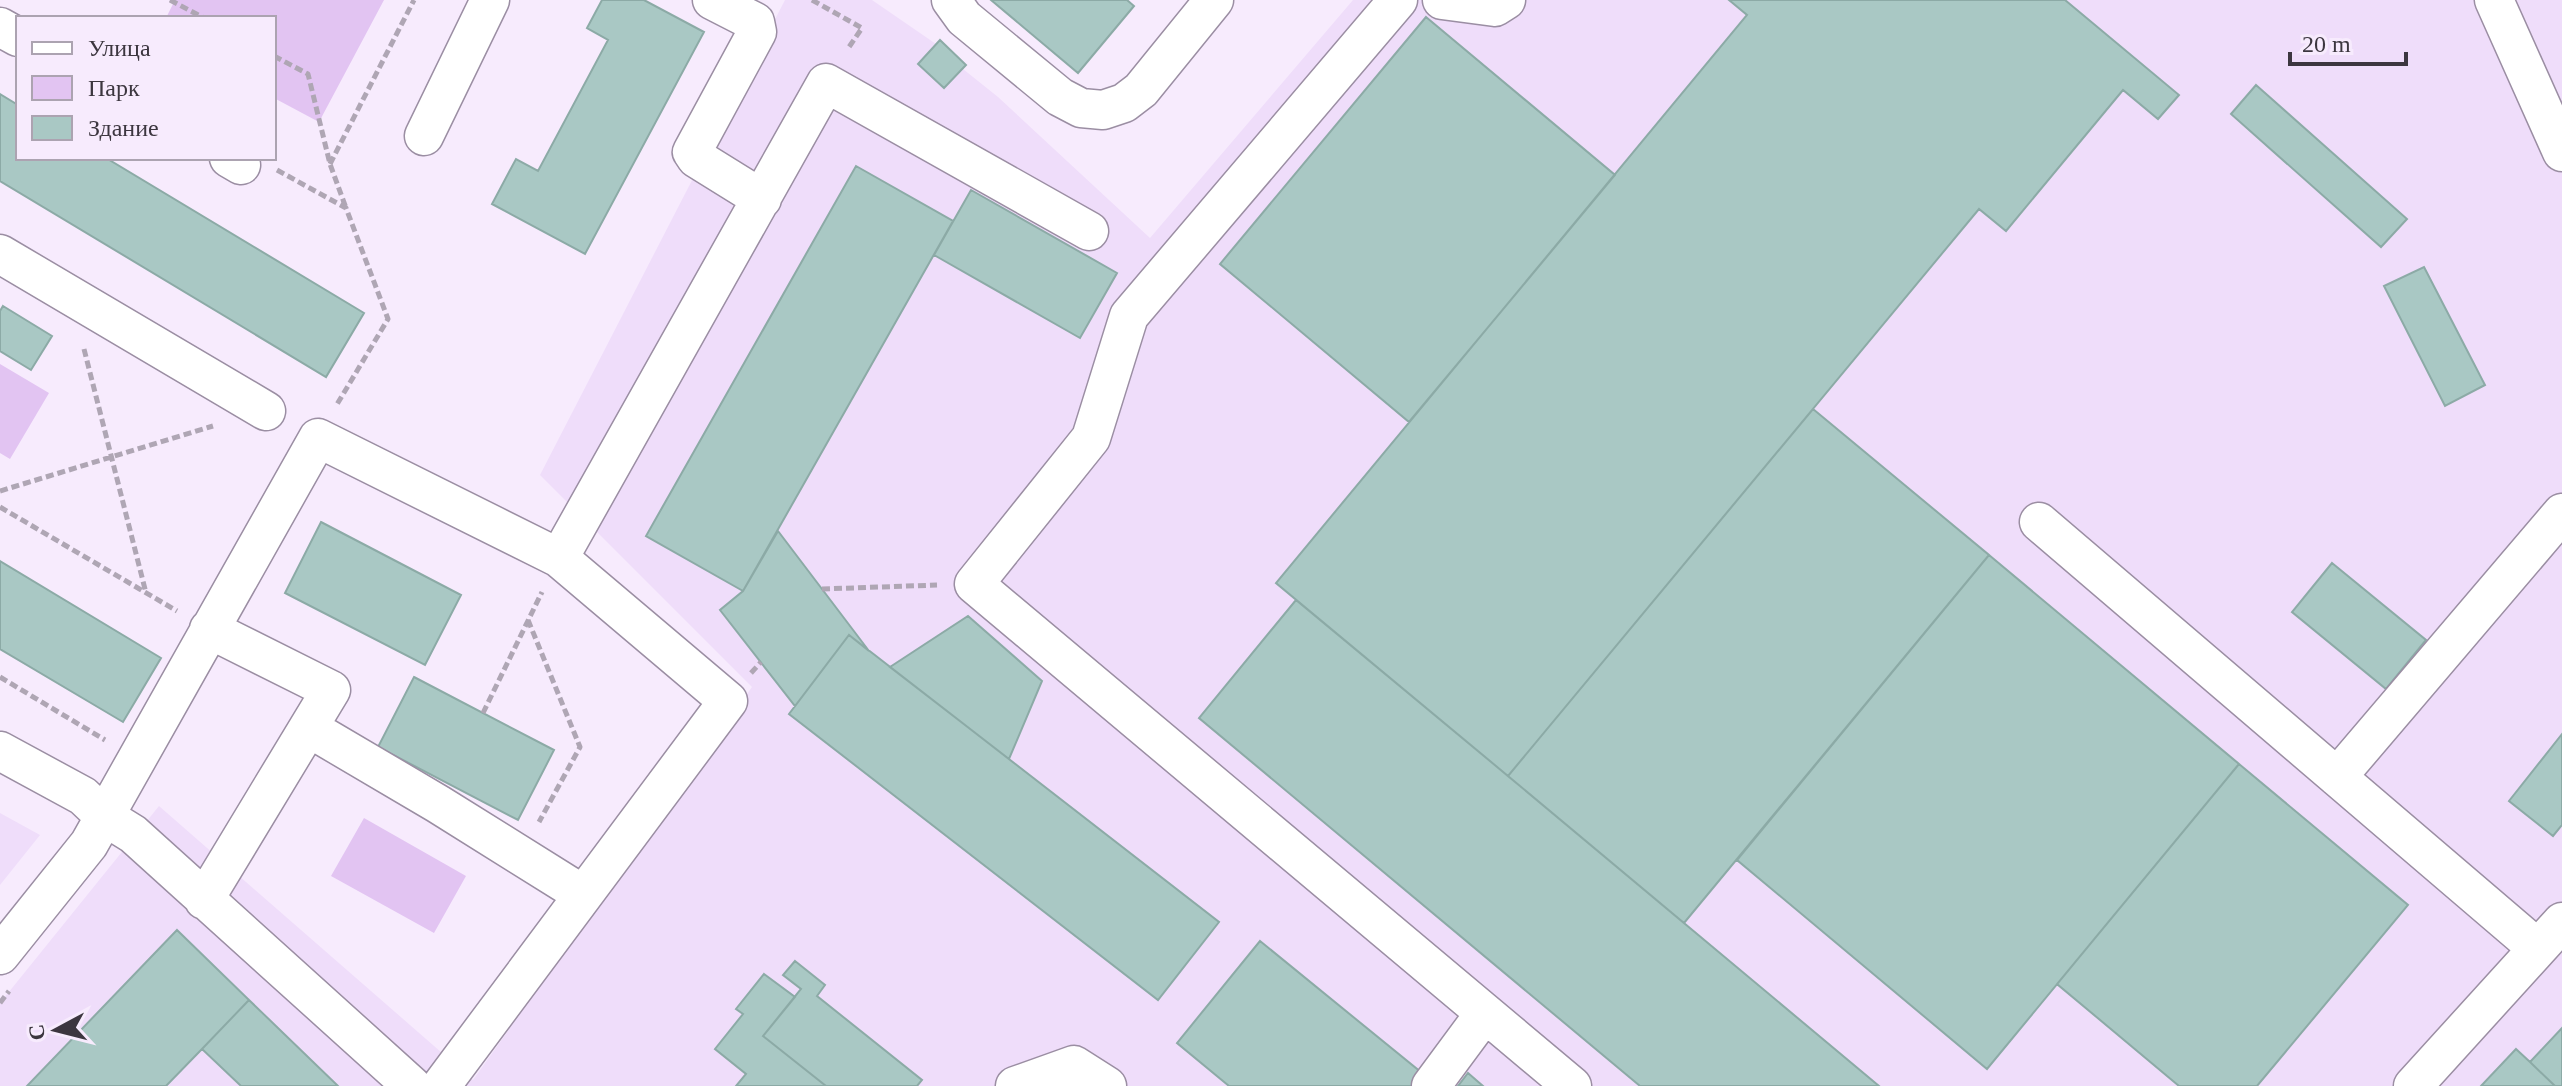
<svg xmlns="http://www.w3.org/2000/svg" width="2562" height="1086" font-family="Georgia,serif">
<rect width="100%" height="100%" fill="#f7ebfd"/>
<!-- built -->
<path fill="#efddfa" d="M785,0h87l64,44 4,-4 26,25 -3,4 35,28 152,141 203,-238h1209v1086h-2562v-83l159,-197 314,274 279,-393 -212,-212z
M0,813l40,22 -40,50z"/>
<!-- green -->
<path fill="#e2c4f2" d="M175,0h209l-65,122 -45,-24v-80h-108z
M0,364l49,29 -39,66 -10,-6z
M364,818l102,58 -32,57 -103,-57z"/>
<!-- building -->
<path fill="#a9c8c4" stroke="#8caaa6" stroke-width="2" d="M602,0h42l60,32 -119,222 -93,-50 24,-45 22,12 70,-131 -21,-12z
M991,0h136l7,6 -56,67z
M1729,0h336l114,95 -21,24 -35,-29 -117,141 -27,-22 -471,567 -232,-193 471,-568z
M1426,17l189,158 -206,247 -189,-158z
M940,40l26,25 -22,23 -26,-24z
M2256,85l151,134 -26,28 -150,-133z
M0,94l18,11v53h88l258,155 -38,64 -326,-196z
M856,166l97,55 -210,370 -97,-55z
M971,190l146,83 -37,65 -146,-83z
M2424,267l61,118 -40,21 -61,-120z
M3,306l49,30 -21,34 -31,-19v-40z
M1813,409l176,146 -305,368 -176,-147z
M321,522l140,73 -36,70 -140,-72z
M778,531l91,120 -20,-16 -54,71 -75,-96 23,-19z
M1989,555l250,209 -252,305 -250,-209z
M0,561l161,97 -38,64 -123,-73z
M2332,563l94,77 -40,49 -94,-77z
M1296,600l212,176 371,310h-239l-441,-368z
M968,616l74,65 -33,78 -119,-92z
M849,635l370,287 -61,78 -369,-286z
M414,677l140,73 -36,70 -140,-73z
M2562,734v91l-9,11 -44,-35z
M2239,764l169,141 -151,181h-78l-122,-102z
M177,930l72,70 -47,49 -36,37h-139z
M1260,941l162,132 -10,13h-183l-52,-43z
M795,961l30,24 -8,11 105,84 -5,6h-91l-63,-50 38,-47 -18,-14z
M764,974l31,23 -32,39 63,50h-90l10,-12 -31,-25 28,-35 -7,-5z
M249,1000l89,86h-97l-39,-37z
M2562,1028v58h-7l-25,-24z
M2516,1049l14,13 25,24h-74z
M1468,1073l15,13h-25z"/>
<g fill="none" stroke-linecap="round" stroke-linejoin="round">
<!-- minor casing -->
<g stroke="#9b8ea3" stroke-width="41">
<path id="minor" d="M712,0l43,22 2,10 -65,120 4,6 66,41
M951,0l13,18 96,79 21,11 22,2 21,-7 17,-13 73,-90
M1398,0l-269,316 -38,122 -117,146 598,502
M1442,0l53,7 11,-7
M2494,0l68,152
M0,27l18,10
M424,136l66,-136
M229,158l12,7
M0,254l266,157
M2039,522l498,426
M309,728l129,76 144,90
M0,751l83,45 21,20 29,18 279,252
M2337,777l225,-264
M204,900l127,-210 -122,-61
M0,955l89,-111 229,-406 241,120 267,-475 263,148
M441,1086l287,-385 -169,-143
M1015,1086l59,-21 33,21
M1431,1086l54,-73
M2413,1086l149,-164"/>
</g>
<!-- path -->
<path stroke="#afa6b4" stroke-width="5" stroke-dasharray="8 4" stroke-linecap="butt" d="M170,0l34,18
M812,0l50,28 -15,22
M274,56l34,18 22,90 16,44
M330,164l84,-164
M277,170l69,38 42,111 -52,87
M84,349l62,244
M0,491l213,-65
M0,507l177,104
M822,589l115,-4
M528,620l52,127 -41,75
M751,673l10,-11
M0,677l105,63
M483,713l59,-121
M0,1003l9,-12"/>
<!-- minor -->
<use href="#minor" stroke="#fff" stroke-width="38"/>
</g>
<!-- legend -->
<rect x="16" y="16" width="260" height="144" fill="#f7ebfd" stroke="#aca3b1" stroke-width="2"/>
<rect x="32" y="42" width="40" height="12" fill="#ffffff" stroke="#aca3b1" stroke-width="2"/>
<text x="88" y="56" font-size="24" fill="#3c363f">Улица</text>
<rect x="32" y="76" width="40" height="24" fill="#e2c4f2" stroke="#aca3b1" stroke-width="2"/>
<text x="88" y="96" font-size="24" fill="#3c363f">Парк</text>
<rect x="32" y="116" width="40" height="24" fill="#a9c8c4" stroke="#aca3b1" stroke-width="2"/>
<text x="88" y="136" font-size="24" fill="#3c363f">Здание</text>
<!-- north arrow -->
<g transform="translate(56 1030) rotate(263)" stroke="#f7ebfd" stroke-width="6" paint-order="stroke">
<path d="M0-6L14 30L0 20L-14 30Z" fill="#3c363f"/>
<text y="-12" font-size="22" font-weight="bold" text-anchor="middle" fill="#3c363f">С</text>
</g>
<!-- scale -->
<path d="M2290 52v12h116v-12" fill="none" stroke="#3c363f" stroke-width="4"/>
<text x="2302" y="52" font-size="24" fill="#3c363f" stroke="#f7ebfd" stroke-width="6" paint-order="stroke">20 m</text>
</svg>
